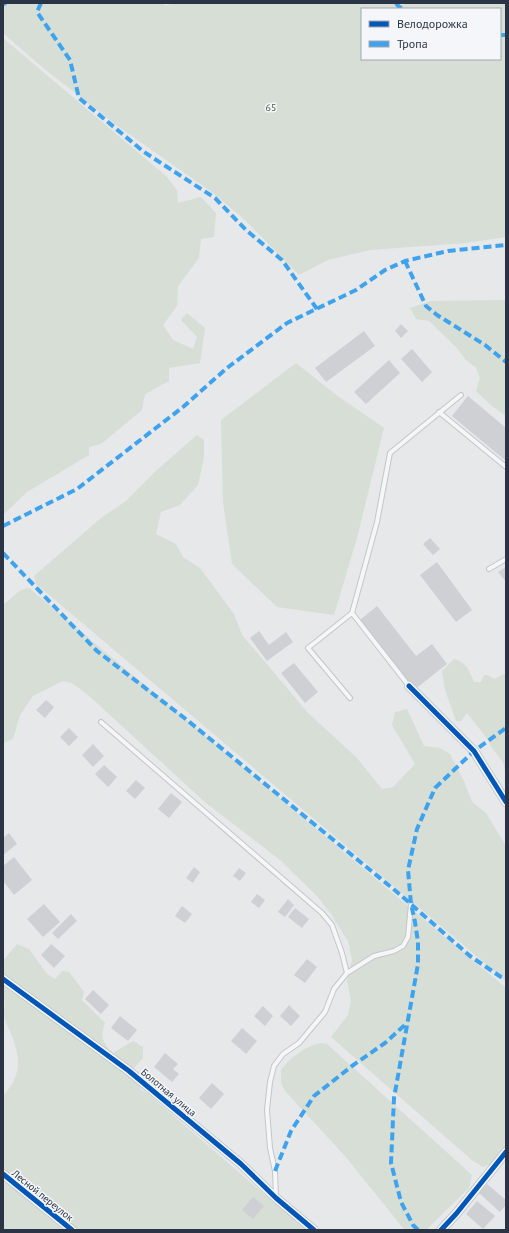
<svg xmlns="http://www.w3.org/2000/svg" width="509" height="1233" font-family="'PT Sans',sans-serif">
<rect width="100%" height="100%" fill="#e6e8ea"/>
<!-- green -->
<path fill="#d6ded6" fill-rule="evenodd" d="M3,3h161l1,3 8,-3h333v234l-40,6 -96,7 -42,10 -29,15 -54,-55 -32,-27 -94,-66 -77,-60 -39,-34zM362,9h138v50h-138z
M3,38l163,138 11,14 1,13 23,-6 15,16 -2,24 -13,2 -2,19 -21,28 -1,20 -14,19 10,15 20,9 4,-12 -16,-17 6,-7 18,15 -5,35 -31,5v13l-24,13 -3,16 -41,34 -12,3v8l-62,37 -24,23z
M506,300v116l-14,-10 -16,-15 4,-13 -4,-10 -10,-8 -10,-13 -27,-26 -13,-2 -6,-11 21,-7z
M296,363l39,31 49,34 -27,110 -23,77 -57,-8 -45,-43 -9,-61 -2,-83z
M197,435l7,5v18l-6,27 -18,20 -19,7 -5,22 20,10 7,13 17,11 34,46 8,21 29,34 36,43 50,46 25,31 11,-2 22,-23 -23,-39 3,-13 12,-3 17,37 16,2 10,6 14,27 8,21 14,11 20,33v135l-470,-397 -2,-8 67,-58 25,-17 32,-32z
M29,588l477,400v159l-13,16 -10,4 -10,-6 -142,-124 17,-22 3,-14 -4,-21 5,-20 -4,-19 -17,-27 -15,-19 -36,-35 -74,-57 -118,-108 -16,-12 -9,-2 -30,15 -13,19 -7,24 -10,4v-138l18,-15z
M454,659c13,4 15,11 20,23h7l3,-7h4l6,4 12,-6v103l-3,-14 -11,-14 -6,-11 -19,-24 -6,8h-5l-11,-31 -3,-19z
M17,944l12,5 18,25 8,5 7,-8 7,1 15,20 -2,8 23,23c-5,15 -3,18 8,30l20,-12 10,6v11l-10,11 8,21 6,3 159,137h-230l-73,-60v-74c19,-21 18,-37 8,-62 -2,-6 -6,-12 -7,-18 -1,-6 3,-15 -1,-20v-35z
M321,1043l6,1 145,131 -3,13 -43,42h-20l-3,-2 -58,-72 -60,-65 -4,-8v-13c10,-13 23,-23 40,-27z
M3,1180l61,50h-61z"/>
<!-- building -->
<path fill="#ced0d3" d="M401,324l7,7 -7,7 -6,-7z
M364,331l11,15 -49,36 -11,-14z
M412,349l20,23 -10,10 -21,-23z
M389,360l11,13 -34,31 -12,-12z
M468,396l38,32v33l-54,-45z
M430,538l10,11 -7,6 -10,-11z
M437,562l35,48 -16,12 -36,-47z
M506,567v15l-8,-10z
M377,606l39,50 16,-12 15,20 -33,26 -54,-70z
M259,631l10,14 17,-13 7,10 -26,19 -17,-23z
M294,663l24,29 -13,11 -24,-30z
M46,700l8,7 -9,11 -9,-8z
M69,728l9,9 -9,9 -9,-9z
M93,744l11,12 -11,11 -11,-12z
M104,765l13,12 -9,10 -13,-13z
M136,780l9,8 -10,11 -9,-8z
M171,793l11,9 -13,16 -11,-9z
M9,833l8,11 -14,11v-17z
M14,857l18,23 -18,15 -11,-14v-15z
M194,867l6,5 -7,11 -7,-5z
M239,868l7,5 -6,8 -7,-5z
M257,894l8,6 -6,8 -8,-6z
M288,899l6,6 -9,12 -7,-5z
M44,904l16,18 -17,15 -16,-18z
M182,906l10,8 -7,9 -10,-7z
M295,908l14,11 -7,9 -14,-11z
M71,914l6,7 -19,18 -6,-6z
M51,944l14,12 -11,12 -13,-13z
M307,959l10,8 -12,16 -11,-8z
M93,990l16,15 -8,9 -16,-15z
M289,1005l11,11 -9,10 -11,-10z
M263,1006l10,10 -8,10 -11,-10z
M120,1016l17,14 -9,11 -17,-13z
M242,1028l15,13 -11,13 -15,-13z
M165,1053l13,11 -5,5 6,5 -7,8 -18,-15z
M212,1083l12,11 -13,15 -12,-11z
M487,1184l19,16v5l-6,7 -21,-19z
M253,1197l11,9 -11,13 -11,-9z
M477,1201l18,15 -12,13 -17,-15z"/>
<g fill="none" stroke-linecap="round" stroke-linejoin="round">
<!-- lane casing -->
<g stroke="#c4c6c8" stroke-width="6">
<path id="lane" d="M439,412l67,55
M489,569l17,-10
M352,613l57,73
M350,698l-42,-50 44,-35 25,-91 13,-69 71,-58
M101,722l221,191 10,12 10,28 5,20
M276,1196l-1,-25 -5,-23 -3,-38 3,-28 4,-16 9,-12 16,-11 26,-31 9,-23 13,-16 27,-17 20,-5 9,-5 5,-9 3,-33"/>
</g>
<!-- street casing -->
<g stroke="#c4c6c8" stroke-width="10">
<path id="street" d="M409,686l65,65 32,51
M3,979l126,92 112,93 35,34 38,32
M3,1174l69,56
M441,1230l15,-16 50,-62"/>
</g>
<!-- lane -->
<use href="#lane" stroke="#f5f6f7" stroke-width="4"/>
<!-- street -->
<use href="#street" stroke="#f5f6f7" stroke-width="8"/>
<!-- quiet -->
<path stroke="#3ea3ec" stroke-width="4" stroke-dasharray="8 4" stroke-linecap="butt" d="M41,3l-4,9 33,48 9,38 65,54 71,46 31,32 36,30 35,49
M396,3l3,4 6,2
M3,4l3,-1
M500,35h6
M405,261l21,45 11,9 48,30 21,17
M3,526l74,-37 106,-82 44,-39 60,-45 69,-33 29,-20 20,-9 43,-10 58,-6
M3,553l94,98 90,69 210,172 73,64 31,21 5,2
M275,1171l16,-40 23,-35 38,-30 33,-23 22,-20
M418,1230l-5,-5 -12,-23 -10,-39 3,-65 24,-134v-22l-3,-20 -4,-18 -3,-34 9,-41 18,-41 39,-37 32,-23"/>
<!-- cycleway casing -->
<g stroke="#f4f6f9" stroke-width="8">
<path id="cycleway" d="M409,686l65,65 32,51
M3,979l126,92 112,93 35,34 38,32
M3,1174l69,56
M441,1230l15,-16 50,-62"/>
</g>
<!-- cycleway -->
<use href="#cycleway" stroke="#0057b8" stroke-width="5"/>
</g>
<g text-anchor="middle" stroke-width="3" stroke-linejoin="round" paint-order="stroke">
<!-- park labels -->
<g font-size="10" fill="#3f6138" stroke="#f4f6f9">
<text x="271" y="111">65</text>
</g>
<!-- street labels -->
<g font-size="10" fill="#2b3445" stroke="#f4f6f9">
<text transform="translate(169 1092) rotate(40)" y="4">Болотная улица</text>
<text transform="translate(43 1195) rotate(39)" y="4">Лесной переулок</text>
</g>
</g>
<!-- border -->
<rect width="509" height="1233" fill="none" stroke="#2b3445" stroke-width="8"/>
<!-- legend -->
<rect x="361" y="8" width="140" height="52" fill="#f4f6f9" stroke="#a4a8b1"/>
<rect x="369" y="21" width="20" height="6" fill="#0057b8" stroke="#a4a8b1"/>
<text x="397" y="28" font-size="12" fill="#2b3445">Велодорожка</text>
<rect x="369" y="41" width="20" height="6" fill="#3ea3ec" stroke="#a4a8b1"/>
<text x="397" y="48" font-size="12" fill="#2b3445">Тропа</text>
</svg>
